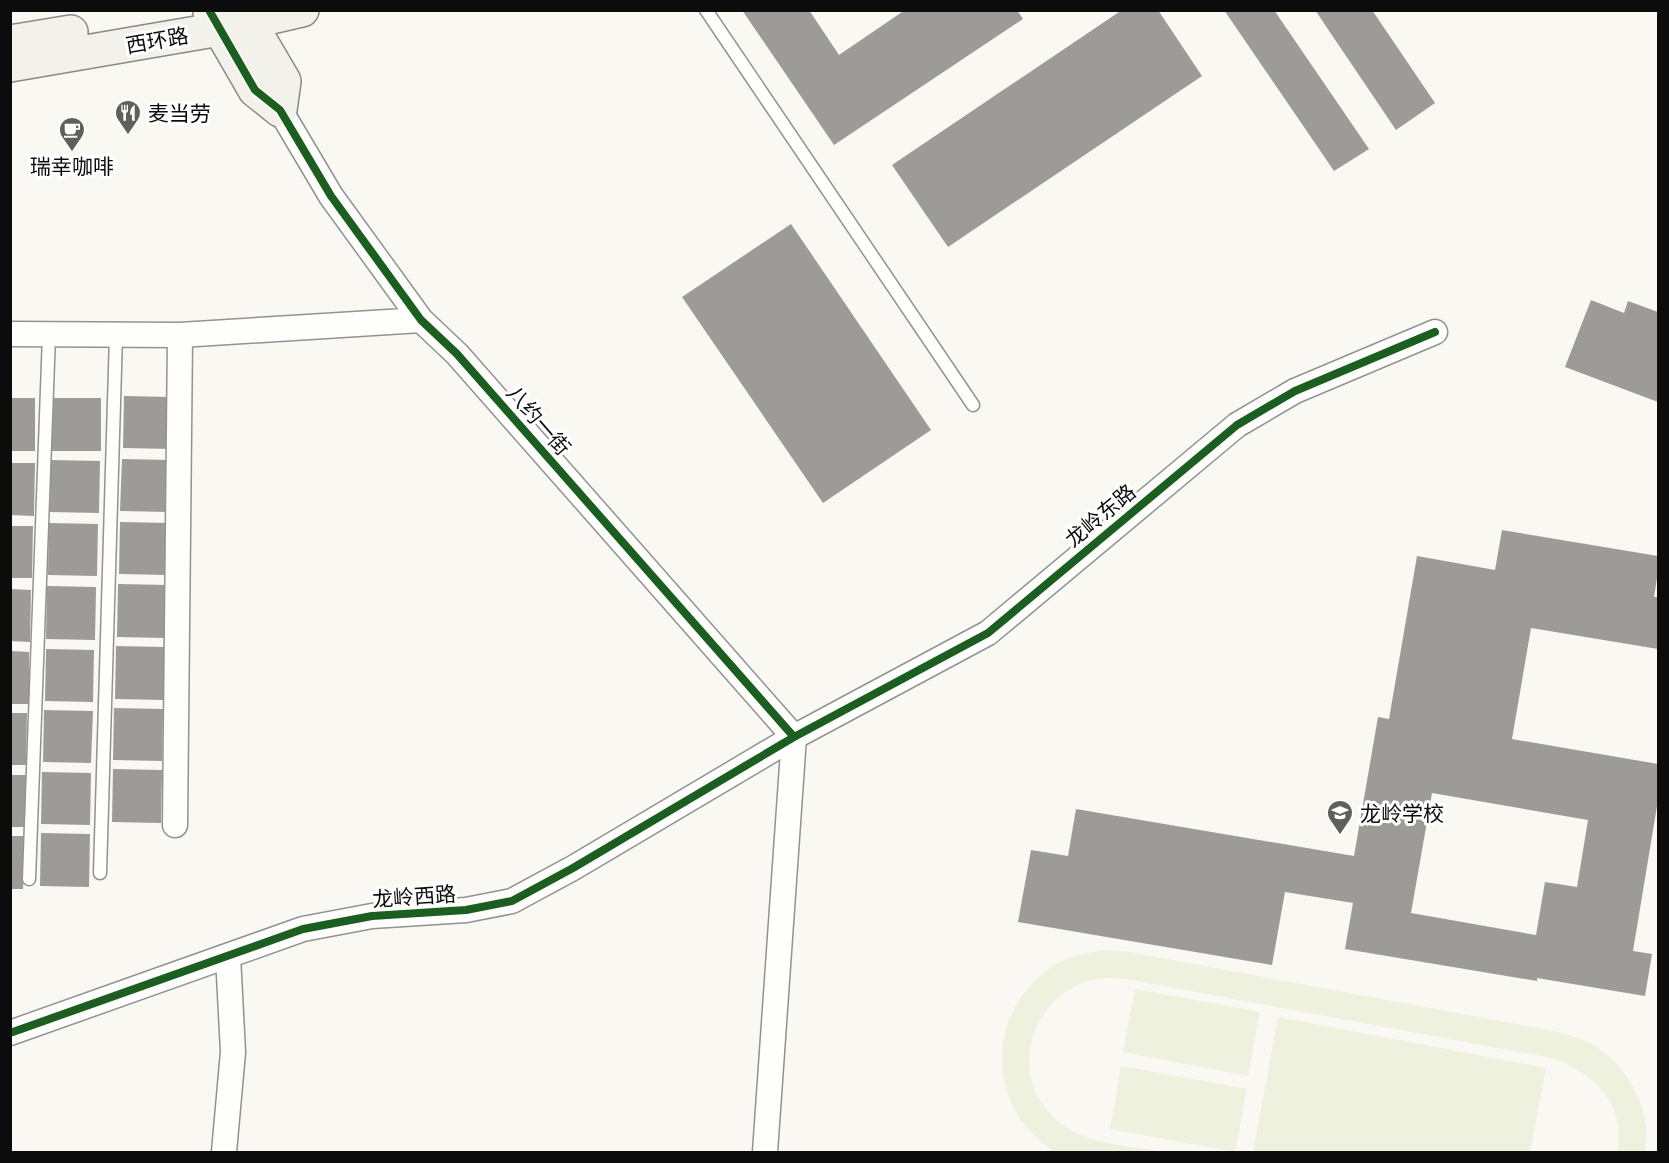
<svg xmlns="http://www.w3.org/2000/svg" width="1669" height="1163" viewBox="0 0 1669 1163" font-family="'IBM Plex Serif','Noto Sans SC',serif">
	<style>
		.pitch { fill: #edf1dd }
		.building { fill: #9d9b97; fill-rule: evenodd }
		.lines { fill: none; stroke-linecap: round; stroke-linejoin: round }
		.lane-casing { stroke: #939290; stroke-width: 15 }
		.street-casing { stroke: #939290; stroke-width: 27 }
		.secondary-casing { stroke: #8a8986; stroke-width: 36 }
		.lane { stroke: #fefefd; stroke-width: 12 }
		.street { stroke: #fefefd; stroke-width: 24 }
		.secondary { stroke: #f3f2ea; stroke-width: 33 }
		.cycleway-casing { stroke: #fff; stroke-width: 11 }
		.cycleway { stroke: #1b5e20; stroke-width: 8 }
		.labels { text-anchor: middle; dominant-baseline: central; stroke-width: 6; stroke-linejoin: round; paint-order: stroke }
		.street-label { font-size: 21px; fill: #0c0c0c; stroke: #fff }
		.poi-label { font-size: 21px; fill: #0c0c0c; stroke: #fff; text-anchor: start }
	</style>
	<rect width="100%" height="100%" fill="#faf8f2"/>
	<path class="pitch" d="M1104,950L1129,952L1559,1032C1575,1037 1591,1042 1605,1053C1633,1076 1652,1116 1645,1152H1617C1627,1105 1594,1072 1552,1058L1126,979C1112,978 1098,977 1085,982C1025,1004 1008,1082 1060,1123C1087,1145 1132,1146 1165,1152H1055C1000,1119 984,1044 1025,992C1033,982 1044,971 1056,964C1071,956 1087,953 1104,950Z
		M1135,989L1260,1012L1248,1076L1123,1052Z
		M1278,1017L1546,1068L1530,1152H1253Z
		M1121,1066L1247,1089L1235,1152L1110,1129Z"/>
	<path class="building" d="M742,10H809L839,55L905,10H1017L1023,19L834,145Z
		M1122,10H1158L1202,76L948,247L892,165Z
		M1224,10H1274L1369,149L1334,171Z
		M1315,10H1372L1435,103L1396,130Z
		M791,224L931,430L823,503L682,297Z
		M1591,300L1624,313L1628,301L1658,312V402L1565,367Z
		M124,396L173,397L171,449L123,448Z
		M10,398H35V451H10Z
		M52,398H101V451H52Z
		M122,459L170,460L169,512L120,511Z
		M51,460L100,461L99,513L50,512Z
		M10,463H35L34,516L10,515Z
		M120,522L169,523L167,575L119,574Z
		M49,523L98,524L97,576L48,575Z
		M10,526H33L32,578H10Z
		M1502,530L1658,556V572L1654,597H1658V649L1531,628L1512,739L1658,764V800L1633,951L1652,954L1645,996L1537,978V981L1345,949L1353,903L1285,892L1272,965L1018,922L1031,850L1068,856L1076,809L1354,856L1378,717L1389,719L1417,556L1495,570ZM1432,793L1588,820L1577,887L1545,882L1536,935L1411,913Z
		M118,584L167,585L166,638L117,637Z
		M47,586L96,587L95,640L46,639Z
		M10,589L31,590L30,642L10,641Z
		M116,646L165,647L164,700L115,699Z
		M46,649L94,650L93,702L45,701Z
		M10,651L29,652V704H10Z
		M114,708L163,709L162,761L113,760Z
		M44,710L93,711L91,763L43,762Z
		M10,713H27L26,765H10Z
		M113,769L162,770L161,823L112,822Z
		M42,772L91,773L90,825L41,824Z
		M10,775H26L25,827H10Z
		M41,833L90,834L89,887L40,886Z
		M10,836H25L23,889H10Z"/>
	<g class="lines">
		<defs>
			<path id="lane" d="M706,10L973,405
				M100,873L116,335
				M29,879L49,335"/>
			<path id="street" d="M280,110L331,196L421,320L457,354L794,737
				M10,334L180,335L421,320
				M175,825L180,335
				M10,1033L303,929L372,916L466,910L512,901L573,868L794,737L988,633L1237,425L1295,391L1435,332
				M224,1152L233,1052L228,956
				M765,1152L794,737"/>
			<path id="secondary" d="M246,10L250,23L284,81L280,110
				M210,12L255,90L280,110
				M10,42L71,32
				M10,65L220,29L302,10"/>
		</defs>
		<use href="#lane" class="lane-casing"/>
		<use href="#street" class="street-casing"/>
		<use href="#secondary" class="secondary-casing"/>
		<use href="#lane" class="lane"/>
		<use href="#street" class="street"/>
		<use href="#secondary" class="secondary"/>
		<defs>
			<path id="cycleway" d="M209,10L255,90L280,110L331,196L421,320L457,354L794,737
				M10,1033L303,929L372,916L466,910L512,901L573,868L794,737L988,633L1237,425L1295,391L1435,332"/>
		</defs>
		<use href="#cycleway" class="cycleway-casing"/>
		<use href="#cycleway" class="cycleway"/>
	</g>
	<defs>
		<symbol id="restaurant-pin" viewBox="-11 -11 22 30"><path d="M0 17L-7.5 6A9.5 9.5 0 1 1 7.5 6Z" fill="#5f5f5c" stroke="#fff"/><path d="M-5-6h1v4h1v-4h1v4h1v-4h1v5L-1.5 .5V6h-2V.5L-5-1ZM5-6V6H3V1.5H1.5Q1.5-4 5-6Z" fill="#fff"/></symbol>
		<symbol id="cafe-pin" viewBox="-11 -11 22 30"><path d="M0 17L-7.5 6A9.5 9.5 0 1 1 7.5 6Z" fill="#5f5f5c" stroke="#fff"/><path d="M-5.5-4.5H6V0H3Q3 3.5 0 3.5H-2.5Q-5.5 3.5-5.5 0ZM3-3.2v2h1.7v-2ZM-6 4.5H4V6H-6Z" fill="#fff"/></symbol>
		<symbol id="school-pin" viewBox="-11 -11 22 30"><path d="M0 17L-7.5 6A9.5 9.5 0 1 1 7.5 6Z" fill="#5f5f5c" stroke="#fff"/><path d="M0-5L7-2L0 1L-7-2ZM-4 1L0 2.5L4 1V4Q0 6-4 4Z" fill="#fff"/></symbol>
	</defs>
	<g fill-rule="evenodd">
		<use href="#restaurant-pin" x="113" y="98" width="30" height="40"/>
		<use href="#cafe-pin" x="57" y="115" width="30" height="40"/>
		<use href="#school-pin" x="1325" y="798" width="30" height="40"/>
	</g>
	<g class="labels">
		<g class="street-label">
			<text transform="translate(157 40) rotate(-10)">西环路</text>
			<text transform="translate(539 420) rotate(49)">八约一街</text>
			<text transform="translate(1100 515) rotate(-40)">龙岭东路</text>
			<text transform="translate(414 896) rotate(-4)">龙岭西路</text>
		</g>
		<g class="poi-label">
			<text x="148" y="113">麦当劳</text>
			<text x="72" y="166" text-anchor="middle">瑞幸咖啡</text>
			<text x="1360" y="813">龙岭学校</text>
		</g>
	</g>
	<rect width="1669" height="1163" fill="none" stroke="#0c0c0c" stroke-width="24"/>
</svg>
